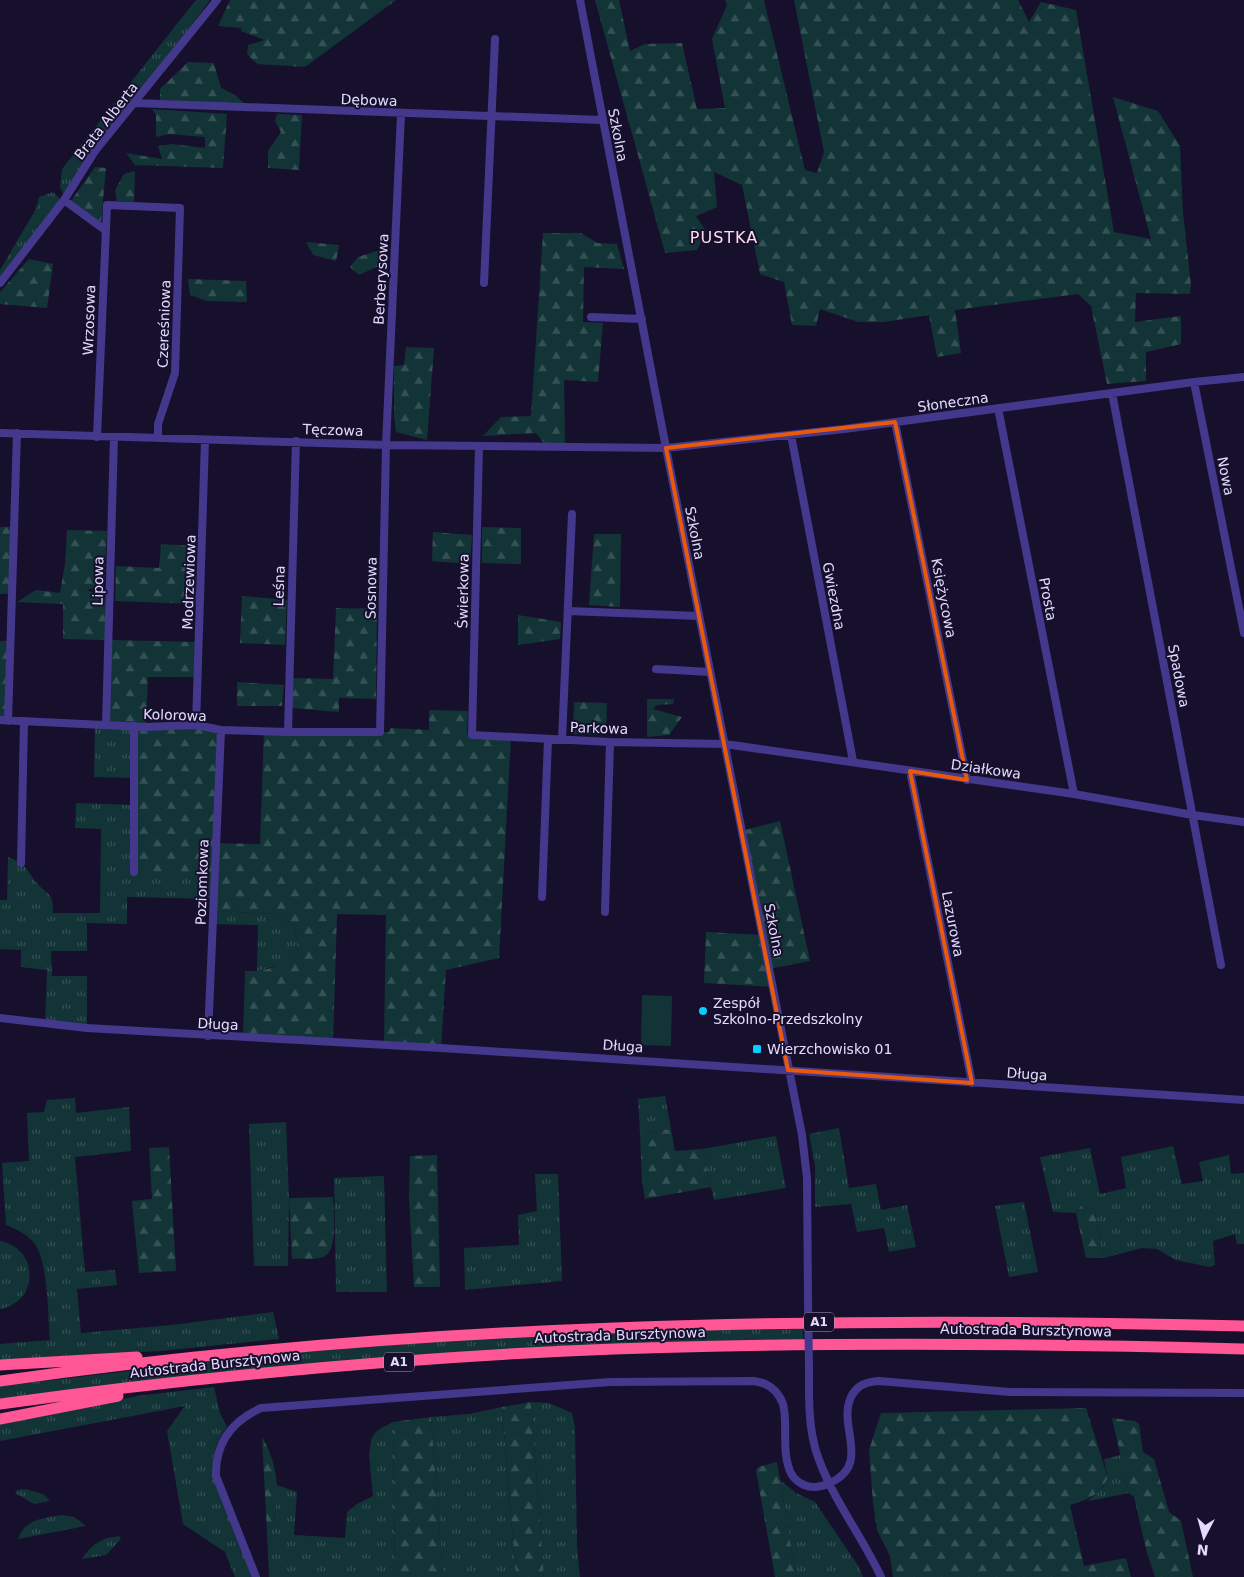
<svg xmlns="http://www.w3.org/2000/svg" width="1244" height="1577" viewBox="0 0 1244 1577" font-family="'DejaVu Sans',sans-serif">
	<style>
		.grass { fill: url(#grass-tufts) }
		.forest { fill: url(#forest-firs) }
		.garden { fill: #123436 }
		.lines { fill: none; stroke-linecap: round; stroke-linejoin: round }
		.minor { stroke: #44388d; stroke-width: 8 }
		.highway { stroke: #ff5695; stroke-width: 11 }
		.minor-bridge { stroke: #44388d; stroke-width: 8 }
		.marked { fill: none; stroke: #e8590c; stroke-width: 4; stroke-linejoin: round }
		.poi-dot { fill: #07ccff; stroke: #17102c; stroke-width: 2 }
		.labels { text-anchor: middle; dominant-baseline: central; stroke-width: 4; stroke-linejoin: round; paint-order: stroke }
		.shield { fill: #17102c; stroke: #a69ec0; stroke-width: 1 }
		.shield-label { font-size: 12px; font-weight: bold; fill: #e3dbff }
		.street-label { font-size: 14px; fill: #e3dbff; stroke: #17102c }
		.poi-label { font-size: 14px; fill: #e3dbff; stroke: #17102c; text-anchor: start }
		.quarter-label { font-size: 16px; letter-spacing: 1px; fill: #ffddef; stroke: #17102c }
	</style>
	<defs>
		<pattern id="grass-tufts" width="24" height="20" patternUnits="userSpaceOnUse" patternTransform="scale(1.25)"><rect width="24" height="20" fill="#123436"/><path d="M3 7l-1-3M5 7V3M7 7l1-3M15 17l-1-3M17 17v-4M19 17l1-3" fill="none" stroke="#345154"/></pattern>
		<pattern id="forest-firs" width="22" height="20" patternUnits="userSpaceOnUse" patternTransform="scale(1.25)"><rect width="22" height="20" fill="#123436"/><path d="M5 1l3.5 6h-7zM16 11l3.5 6h-7z" fill="#345154"/></pattern>
	</defs>
	<rect width="100%" height="100%" fill="#17102c"/>
	<path class="grass" d="M196,0H210L64,196L60,187L62,169Z
		M53,192L61,200L0,278V270L36,209L39,197Z
		M95,724L134,726V778L94,777Z
		M76,803L134,805L215,874L214,899L127,897V924L87,923V951H51L52,976H87V1028L45,1025L47,970L21,967V950L0,949V900H7L8,857C31,867 23,867 37,883C49,897 53,891 53,913H100L101,829L75,828Z
		M213,911L275,914L295,925L298,952L284,964L257,971L258,925L213,924Z
		M665,1096L671,1129L640,1134L638,1099Z
		M75,1098L76,1113L129,1107L131,1151L75,1157L85,1272L115,1270L117,1285L77,1289L81,1333L172,1325L273,1312L279,1339L161,1351L59,1356L0,1362V1344L50,1340C48,1316 48,1262 35,1244C28,1235 17,1229 6,1225L2,1163L29,1161L27,1113L44,1112L47,1100Z
		M286,1122L289,1198L288,1266H254L249,1124Z
		M839,1128L849,1188L876,1184L881,1210L907,1205L916,1247L889,1252L884,1228L857,1232L851,1204L815,1207V1166L809,1134Z
		M776,1136L786,1188L714,1200L702,1149Z
		M1173,1146L1182,1184L1203,1181L1199,1162L1229,1155L1231,1174L1244,1173V1244H1237L1235,1234L1213,1241L1215,1265L1210,1267L1176,1260L1157,1249L1142,1248L1103,1258L1095,1212L1081,1206L1076,1213L1053,1212L1040,1157L1090,1148L1100,1194L1126,1188L1121,1157Z
		M535,1174H558L562,1281L465,1290L464,1248L519,1245L518,1215L537,1211Z
		M384,1176L387,1292H336L334,1178Z
		M1024,1202L1038,1272L1009,1277L995,1206Z
		M0,1241C39,1248 40,1302 0,1309Z
		M803,1327V1340L591,1345L0,1399V1386L278,1354L512,1336Z
		M214,1387L220,1413L227,1427C219,1437 214,1448 213,1461C212,1485 243,1552 253,1577H235L225,1552L183,1524L167,1431L185,1406L0,1441V1423L137,1396Z
		M531,1402L549,1403L572,1413L575,1427L577,1546L580,1577H544Z
		M502,1407L516,1577H443L431,1417L469,1414Z
		M393,1422L395,1577H269L267,1532L275,1514L277,1485L297,1492L294,1535L345,1538L347,1512L357,1504L373,1496C372,1482 366,1448 373,1436C377,1429 386,1426 393,1422Z
		M1121,1455L1129,1493L1088,1501L1103,1487L1108,1479L1104,1459Z
		M780,1480L796,1493L815,1502L859,1567L863,1577H796Z
		M25,1489L43,1494L50,1501L34,1504L15,1493L17,1490Z
		M62,1515L74,1517L86,1526L18,1539C25,1519 43,1518 62,1515Z
		M119,1536L121,1539L106,1555L82,1559C92,1544 101,1538 119,1536Z"/>
	<path class="forest" d="M230,0H396L305,67L257,64L247,54L248,45L264,40L241,31V28L218,26Z
		M595,0H619L630,51L645,44L682,43L697,109L725,108L712,39L727,5L725,0H764L805,170L817,173L824,152L794,0H1018L1029,22L1041,2L1076,10L1114,232L1151,239L1113,97L1158,111L1180,146L1183,213L1191,285L1190,294L1136,293L1135,322L1181,316V344L1146,352V381L1107,384L1091,306L1078,294L955,310L961,353L937,357L929,315L884,322H858L820,309L816,326L792,325L784,282L760,274L742,185L714,172L717,207L696,216L706,231L697,250L665,253Z
		M188,62L214,63L221,88L235,95L245,104L160,100V89Z
		M152,109L227,114L223,168L135,165L126,153L162,159L158,146L172,144L205,148V137L169,134L156,137V115Z
		M277,114L302,115L299,170L268,168V151L281,132L275,121Z
		M95,167L106,168L101,222L71,201Z
		M135,171L134,202L117,201L115,190L124,174Z
		M543,233H581L597,243L617,244L624,269L584,267L583,322L603,323L598,382L564,380L565,443H544L536,433L483,436L501,417L531,416Z
		M306,242L339,245L336,261L313,255Z
		M383,249L385,263L359,275L350,267L358,257Z
		M29,259L53,264L47,308L0,304V292Z
		M188,279L246,281L247,302L207,301L190,295Z
		M406,347L434,348L427,440L396,432L394,415V366L404,365Z
		M0,527H14L13,594H0Z
		M482,527L521,528V564L482,563Z
		M67,530L107,531L104,586L87,590L105,598V640L63,639V604L17,602L36,590L60,593L65,564Z
		M433,532L472,535L470,564L432,561Z
		M594,534H621L620,607L589,605Z
		M161,544L196,546V604L115,601L116,566L159,568Z
		M242,596L287,600L285,645L240,643Z
		M336,608L377,609L376,699L339,698V712L292,708V678L333,679Z
		M518,615L561,622L560,639L518,645Z
		M109,640L195,642V677H148L146,726L221,730L216,843L260,844L264,731L389,732L391,728L429,730V710L468,711L467,735L511,737L499,958L446,970L441,1048L384,1044L386,915L337,914L333,1042L243,1039L245,971C267,972 282,966 298,952L295,925L275,914L213,911L214,874L134,872V726L106,725Z
		M0,641H11L8,721L0,720Z
		M237,682L284,685L282,706H237Z
		M647,699H674L673,704L657,705L653,709L682,717L669,735L647,737Z
		M574,702L607,703L606,735L573,734Z
		M780,821L810,961L769,969L773,987L704,983L706,932L762,935L741,831Z
		M671,1129L675,1151L702,1149L711,1187L645,1199L642,1181L640,1134Z
		M169,1147L176,1271L139,1273L132,1201L152,1199L149,1148Z
		M437,1155L440,1287H414L409,1198L410,1156Z
		M333,1197C333,1212 339,1251 323,1257C315,1260 301,1258 292,1259L289,1198Z
		M1086,1204L1092,1206L1095,1212L1103,1258H1086L1076,1213L1081,1206Z
		M531,1402L544,1577H516L502,1407Z
		M1086,1408L1108,1478C1099,1495 1088,1500 1070,1505L1084,1566L1126,1558L1131,1577H893L890,1556L877,1530L873,1503L869,1450L881,1413Z
		M431,1417L443,1577H395L393,1422Z
		M1112,1418L1135,1421L1139,1424L1143,1452L1154,1459L1169,1512L1181,1521L1193,1577H1155L1147,1553L1134,1497L1129,1493Z
		M262,1437C278,1463 284,1504 267,1532Z
		M777,1462L796,1577H775L756,1471L758,1467Z"/>
	<path class="garden" d="M642,995L672,996L671,1046L641,1045Z"/>
	<g class="lines">
		<path class="minor" d="M580,0L666,448L802,1135L807,1178L808,1298
			M135,103L602,120
			M64,200L105,230
			M0,283L64,200L95,151L217,0
			M484,283L495,39
			M591,317L642,319
			M1194,382L1244,633
			M1112,393L1221,965
			M998,408L1074,794
			M895,422L967,780
			M0,433L386,445L666,448L844,429L1194,382L1244,377
			M791,435L853,761
			M97,437L107,205L180,208L175,373L158,424V438
			M479,447L472,735L610,742L725,744L1074,794L1193,815L1244,822
			M568,611L699,616
			M656,669L710,672
			M0,720L145,727L196,725L221,730L288,732H380L386,445L401,114
			M8,721L17,433
			M106,725L114,437
			M196,725L205,440
			M288,732L296,441
			M562,739L572,514
			M910,771L972,1083
			M21,863L24,721
			M134,872V726
			M542,897L548,739
			M605,912L610,742
			M0,1018L87,1028L441,1048L1244,1100
			M208,1036L221,730
			M809,1368C809,1396 808,1424 816,1451C830,1496 861,1534 881,1577
			M256,1577L216,1476C215,1442 232,1421 261,1408L610,1382L754,1381C769,1383 778,1391 783,1404C788,1424 782,1446 788,1465C790,1474 795,1481 804,1485C813,1489 821,1487 830,1483C872,1464 837,1426 851,1397C857,1385 866,1382 879,1381L1010,1392L1244,1393"/>
		<path class="highway" d="M0,1365L137,1357
			M0,1381C413,1322 828,1316 1244,1326
			M0,1404C188,1378 378,1360 567,1351C793,1341 1019,1343 1244,1349
			M0,1419L118,1396"/>
		<path class="minor-bridge" d="M808,1298L809,1368"/>
	</g>
	<path class="marked" d="M895,422L967,780L910,771L972,1083L788,1070L666,448Z"/>
	<g class="poi-dot">
		<circle cx="703" cy="1011" r="5"/>
		<rect x="752" y="1044" width="10" height="10" rx="2.5"/>
	</g>
	<g class="labels">
		<g class="shield">
			<rect x="804" y="1312.5" width="30" height="19" rx="4"/>
			<rect x="384" y="1352.5" width="30" height="19" rx="4"/>
		</g>
		<g class="shield-label">
			<text x="819" y="1322">A1</text>
			<text x="399" y="1362">A1</text>
		</g>
		<g class="street-label">
			<text transform="translate(369 100) rotate(2)">Dębowa</text>
			<text transform="translate(106 121) rotate(-52)">Brata Alberta</text>
			<text transform="translate(618 135) rotate(79)">Szkolna</text>
			<text transform="translate(381 279) rotate(-87)">Berberysowa</text>
			<text transform="translate(89 320) rotate(-88)">Wrzosowa</text>
			<text transform="translate(164 324) rotate(-88)">Czereśniowa</text>
			<text transform="translate(953 402) rotate(-8)">Słoneczna</text>
			<text transform="translate(333 430) rotate(2)">Tęczowa</text>
			<text transform="translate(1226 476) rotate(79)">Nowa</text>
			<text transform="translate(695 533) rotate(79)">Szkolna</text>
			<text transform="translate(98 581) rotate(-89)">Lipowa</text>
			<text transform="translate(189 582) rotate(-88)">Modrzewiowa</text>
			<text transform="translate(279 586) rotate(-88)">Leśna</text>
			<text transform="translate(371 588) rotate(-89)">Sosnowa</text>
			<text transform="translate(463 591) rotate(-89)">Świerkowa</text>
			<text transform="translate(834 596) rotate(79)">Gwiezdna</text>
			<text transform="translate(944 598) rotate(79)">Księżycowa</text>
			<text transform="translate(1048 599) rotate(79)">Prosta</text>
			<text transform="translate(1179 676) rotate(79)">Spadowa</text>
			<text transform="translate(175 715) rotate(2)">Kolorowa</text>
			<text transform="translate(599 728) rotate(2)">Parkowa</text>
			<text transform="translate(986 769) rotate(8)">Działkowa</text>
			<text transform="translate(202 882) rotate(-88)">Poziomkowa</text>
			<text transform="translate(953 924) rotate(79)">Lazurowa</text>
			<text transform="translate(774 930) rotate(79)">Szkolna</text>
			<text transform="translate(218 1024) rotate(3)">Długa</text>
			<text transform="translate(623 1046) rotate(4)">Długa</text>
			<text transform="translate(1027 1074) rotate(4)">Długa</text>
			<text transform="translate(1026 1330) rotate(1)">Autostrada Bursztynowa</text>
			<text transform="translate(620 1335) rotate(-2)">Autostrada Bursztynowa</text>
			<text transform="translate(215 1364) rotate(-6)">Autostrada Bursztynowa</text>
		</g>
		<g class="poi-label">
			<text x="713" y="1003">Zespół<tspan x="713" dy="16">Szkolno-Przedszkolny</tspan></text>
			<text x="767" y="1049">Wierzchowisko 01</text>
		</g>
		<g class="quarter-label">
			<text x="724" y="237">PUSTKA</text>
		</g>
	</g>
	<g transform="translate(1204 1537) rotate(186)" stroke="#17102c" stroke-width="4" paint-order="stroke">
	<path d="M0-4L9 19L0 12L-9 19Z" fill="#e3dbff"/>
	<text y="-8" font-size="14" font-weight="bold" text-anchor="middle" fill="#e3dbff">N</text>
	</g>
</svg>
